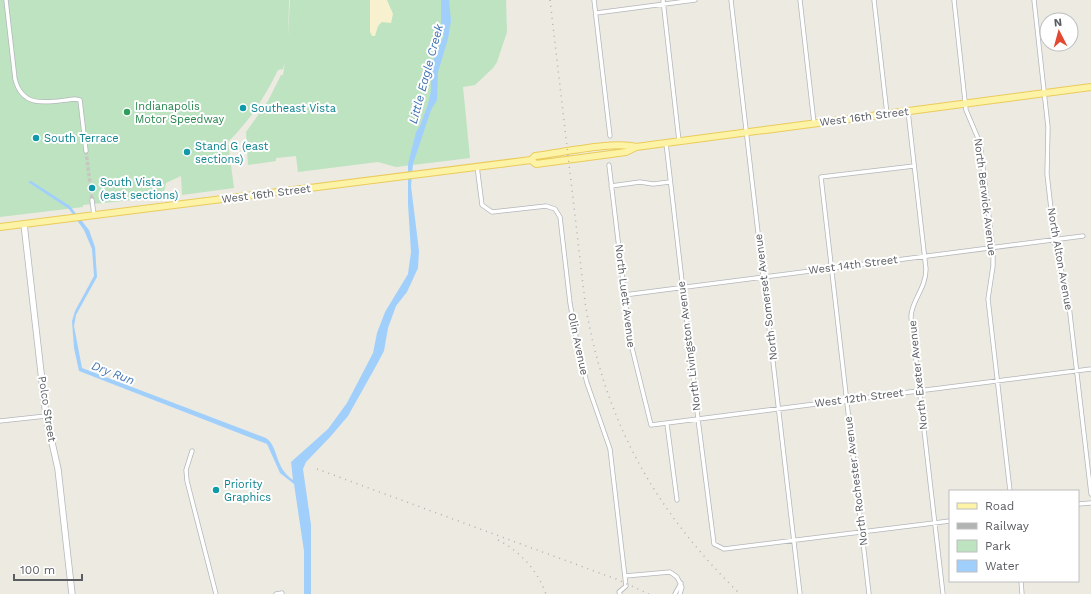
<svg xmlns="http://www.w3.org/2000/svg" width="1091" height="594" viewBox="0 0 1091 594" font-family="'Work Sans',sans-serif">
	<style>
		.green { fill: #bde3c0 }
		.sand { fill: #f8f1cf }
		.water { fill: #a1cffc }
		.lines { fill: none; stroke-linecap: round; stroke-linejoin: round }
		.street-tunnel { stroke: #c7c6c1; stroke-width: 3.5; stroke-dasharray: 3.5 2; stroke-linecap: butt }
		.street-casing { stroke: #b3b6bb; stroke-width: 5 }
		.secondary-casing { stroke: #b4b7bd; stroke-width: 7 }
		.primary-casing { stroke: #ebcb5a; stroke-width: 8 }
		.street { stroke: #fff; stroke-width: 3.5 }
		.secondary { stroke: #fff; stroke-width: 5.5 }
		.primary { stroke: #fcf3a6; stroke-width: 6 }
		.rail { stroke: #b2b3b3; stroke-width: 1.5; stroke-dasharray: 1 5; stroke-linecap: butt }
		.culture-dot { fill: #0f9aa8; stroke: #fff; stroke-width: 1.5 }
		.leisure-dot { fill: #2e9e5b; stroke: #fff; stroke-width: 1.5 }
		.labels { text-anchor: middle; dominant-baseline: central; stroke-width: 4; stroke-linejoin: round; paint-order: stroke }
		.leisure-label { font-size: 11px; fill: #27864d; stroke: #fff; text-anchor: start }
		.culture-label { font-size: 11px; fill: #0d838f; stroke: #fff; text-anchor: start }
		.street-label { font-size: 11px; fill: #595c61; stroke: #fff }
		.water-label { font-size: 12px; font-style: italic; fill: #4274b4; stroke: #fff }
	</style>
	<rect width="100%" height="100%" fill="#eceae1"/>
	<path class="green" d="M0,0H289L288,38L290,0H506L507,32L497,62L493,68L475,85L463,87L470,158L396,167L378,162L298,172L296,156L276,158V161L248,165L246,132L268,101L281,75H283L285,62L283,69L278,70C265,97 250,120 228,142L234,188L182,195L181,176L166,183L163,197L83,205V207L0,217Z"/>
	<path class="sand" d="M370,0H387L393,14L391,23L382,22L378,26L375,36H372L370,32Z"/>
	<path class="water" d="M441,0H449L451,21L448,39L438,72L437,100L431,110L413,164L411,186L419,251L418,268L407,292L396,306L388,328L384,351L376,366L348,416L331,436L306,462L303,469L311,525V594H304V551L294,484L280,473L267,444L79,371L74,348L72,321L75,311L94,276L92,249L84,230L69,209L28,182L31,181L70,206L89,230L95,247L97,277L76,315L74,326L82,368L266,438C279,447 274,467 293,480L291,462L328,429L347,403L373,353L377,333L385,312L408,274L411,252L408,204V164L416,132L420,126L428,104L431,91V67L436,52L444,36L441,23Z"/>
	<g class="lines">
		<path class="street-tunnel" d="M86,151L92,200"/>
		<defs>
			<path id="street" d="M6,0L15,79C23,111 51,101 75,99L80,100L86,151
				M594,0L610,136
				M663,0L679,141
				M731,0L800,594
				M800,0L814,123
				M874,0L887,114
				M954,0L966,110L980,143L993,250V266L988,299L1010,491
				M1034,0L1048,127L1047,174L1055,244L1068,297L1091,494
				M596,13L695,0
				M908,111L926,269C926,289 911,301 911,317L943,594
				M666,143L698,419L714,544L724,549L950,521
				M609,165L630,340L651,425L1091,369
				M477,166L482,205L492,212L546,206L555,209L560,217L570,303L578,348L587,383L610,449L626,586L619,592L620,594
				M611,186L640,182L653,184L670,182
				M92,200L94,215
				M624,295L1083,236
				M0,421L46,416
				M667,424L677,500
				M192,451L186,470L187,481L216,594
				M1078,504L1091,503
				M625,576L670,572L677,577L682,587L680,594
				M1021,581L1022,594
				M276,594L282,593
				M675,594L681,583
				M869,594L821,177L914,166"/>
			<path id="secondary" d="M24,224L46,416L58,469L72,594"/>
			<path id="primary" d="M531,160L536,164L626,152L636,147L666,143L1091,87
				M0,227L531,160L535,156C561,153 613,141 636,147"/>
		</defs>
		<use href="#street" class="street-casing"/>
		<use href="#secondary" class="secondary-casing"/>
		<use href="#primary" class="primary-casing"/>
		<use href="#street" class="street"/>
		<use href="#secondary" class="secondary"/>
		<use href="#primary" class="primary"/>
		<path class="rail" d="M550,0L585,302C604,420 655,511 740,594
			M317,469L616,579L649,594
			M498,540C521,552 537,570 546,594"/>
	</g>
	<g class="culture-dot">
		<circle cx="243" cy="108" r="4"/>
		<circle cx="36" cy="138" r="4"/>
		<circle cx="187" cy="152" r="4"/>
		<circle cx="92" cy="188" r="4"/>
		<circle cx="216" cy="490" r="4"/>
	</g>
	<circle class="leisure-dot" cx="127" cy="112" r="4"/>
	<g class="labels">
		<g class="leisure-label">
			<text x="135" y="106">Indianapolis<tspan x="135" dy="13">Motor Speedway</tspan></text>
		</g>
		<g class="culture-label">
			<text x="251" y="108">Southeast Vista</text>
			<text x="44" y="138">South Terrace</text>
			<text x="195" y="146">Stand G (east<tspan x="195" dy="13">sections)</tspan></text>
			<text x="100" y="182">South Vista<tspan x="100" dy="13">(east sections)</tspan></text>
			<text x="224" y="484">Priority<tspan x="224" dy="13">Graphics</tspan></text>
		</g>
		<g class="street-label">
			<text transform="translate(864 117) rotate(-7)">West 16th Street</text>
			<text transform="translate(266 194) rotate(-7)">West 16th Street</text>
			<text transform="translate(985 197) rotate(83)">North Berwick Avenue</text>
			<text transform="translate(1060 259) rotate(80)">North Alton Avenue</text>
			<text transform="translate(853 265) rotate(-7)">West 14th Street</text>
			<text transform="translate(625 296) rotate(83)">North Luett Avenue</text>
			<text transform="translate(766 297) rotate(-97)">North Somerset Avenue</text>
			<text transform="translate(578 344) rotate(78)">Olin Avenue</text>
			<text transform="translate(689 346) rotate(-97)">North Livingston Avenue</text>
			<text transform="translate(918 375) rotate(-96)">North Exeter Avenue</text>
			<text transform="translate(859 398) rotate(-7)">West 12th Street</text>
			<text transform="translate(47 409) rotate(81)">Polco Street</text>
			<text transform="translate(856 481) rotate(-97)">North Rochester Avenue</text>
		</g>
		<g class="water-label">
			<text transform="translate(426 74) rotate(-75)">Little Eagle Creek</text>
			<text transform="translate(113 373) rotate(21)">Dry Run</text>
		</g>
	</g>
	<rect x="949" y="490" width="130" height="92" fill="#ffffff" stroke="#bdbec0"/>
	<rect x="957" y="503" width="20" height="6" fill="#fcf3a6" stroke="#bdbec0"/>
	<text x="985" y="510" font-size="12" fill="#595c61">Road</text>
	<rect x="957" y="523" width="20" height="6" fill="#b2b3b3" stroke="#bdbec0"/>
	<text x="985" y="530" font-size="12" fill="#595c61">Railway</text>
	<rect x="957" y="540" width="20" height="12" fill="#bde3c0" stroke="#bdbec0"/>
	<text x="985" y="550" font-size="12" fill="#595c61">Park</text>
	<rect x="957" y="560" width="20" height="12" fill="#a1cffc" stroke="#bdbec0"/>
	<text x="985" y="570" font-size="12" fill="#595c61">Water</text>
	<g transform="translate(1059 32) rotate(354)"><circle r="19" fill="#ffffff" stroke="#bdbec0"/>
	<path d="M0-3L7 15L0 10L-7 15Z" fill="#e24930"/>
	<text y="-6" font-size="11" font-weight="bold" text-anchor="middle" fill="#595c61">N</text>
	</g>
	<path d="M14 574v6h68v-6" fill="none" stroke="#595c61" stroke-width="2"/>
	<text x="20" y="574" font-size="12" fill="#595c61" stroke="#ffffff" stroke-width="3" paint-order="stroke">100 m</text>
</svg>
